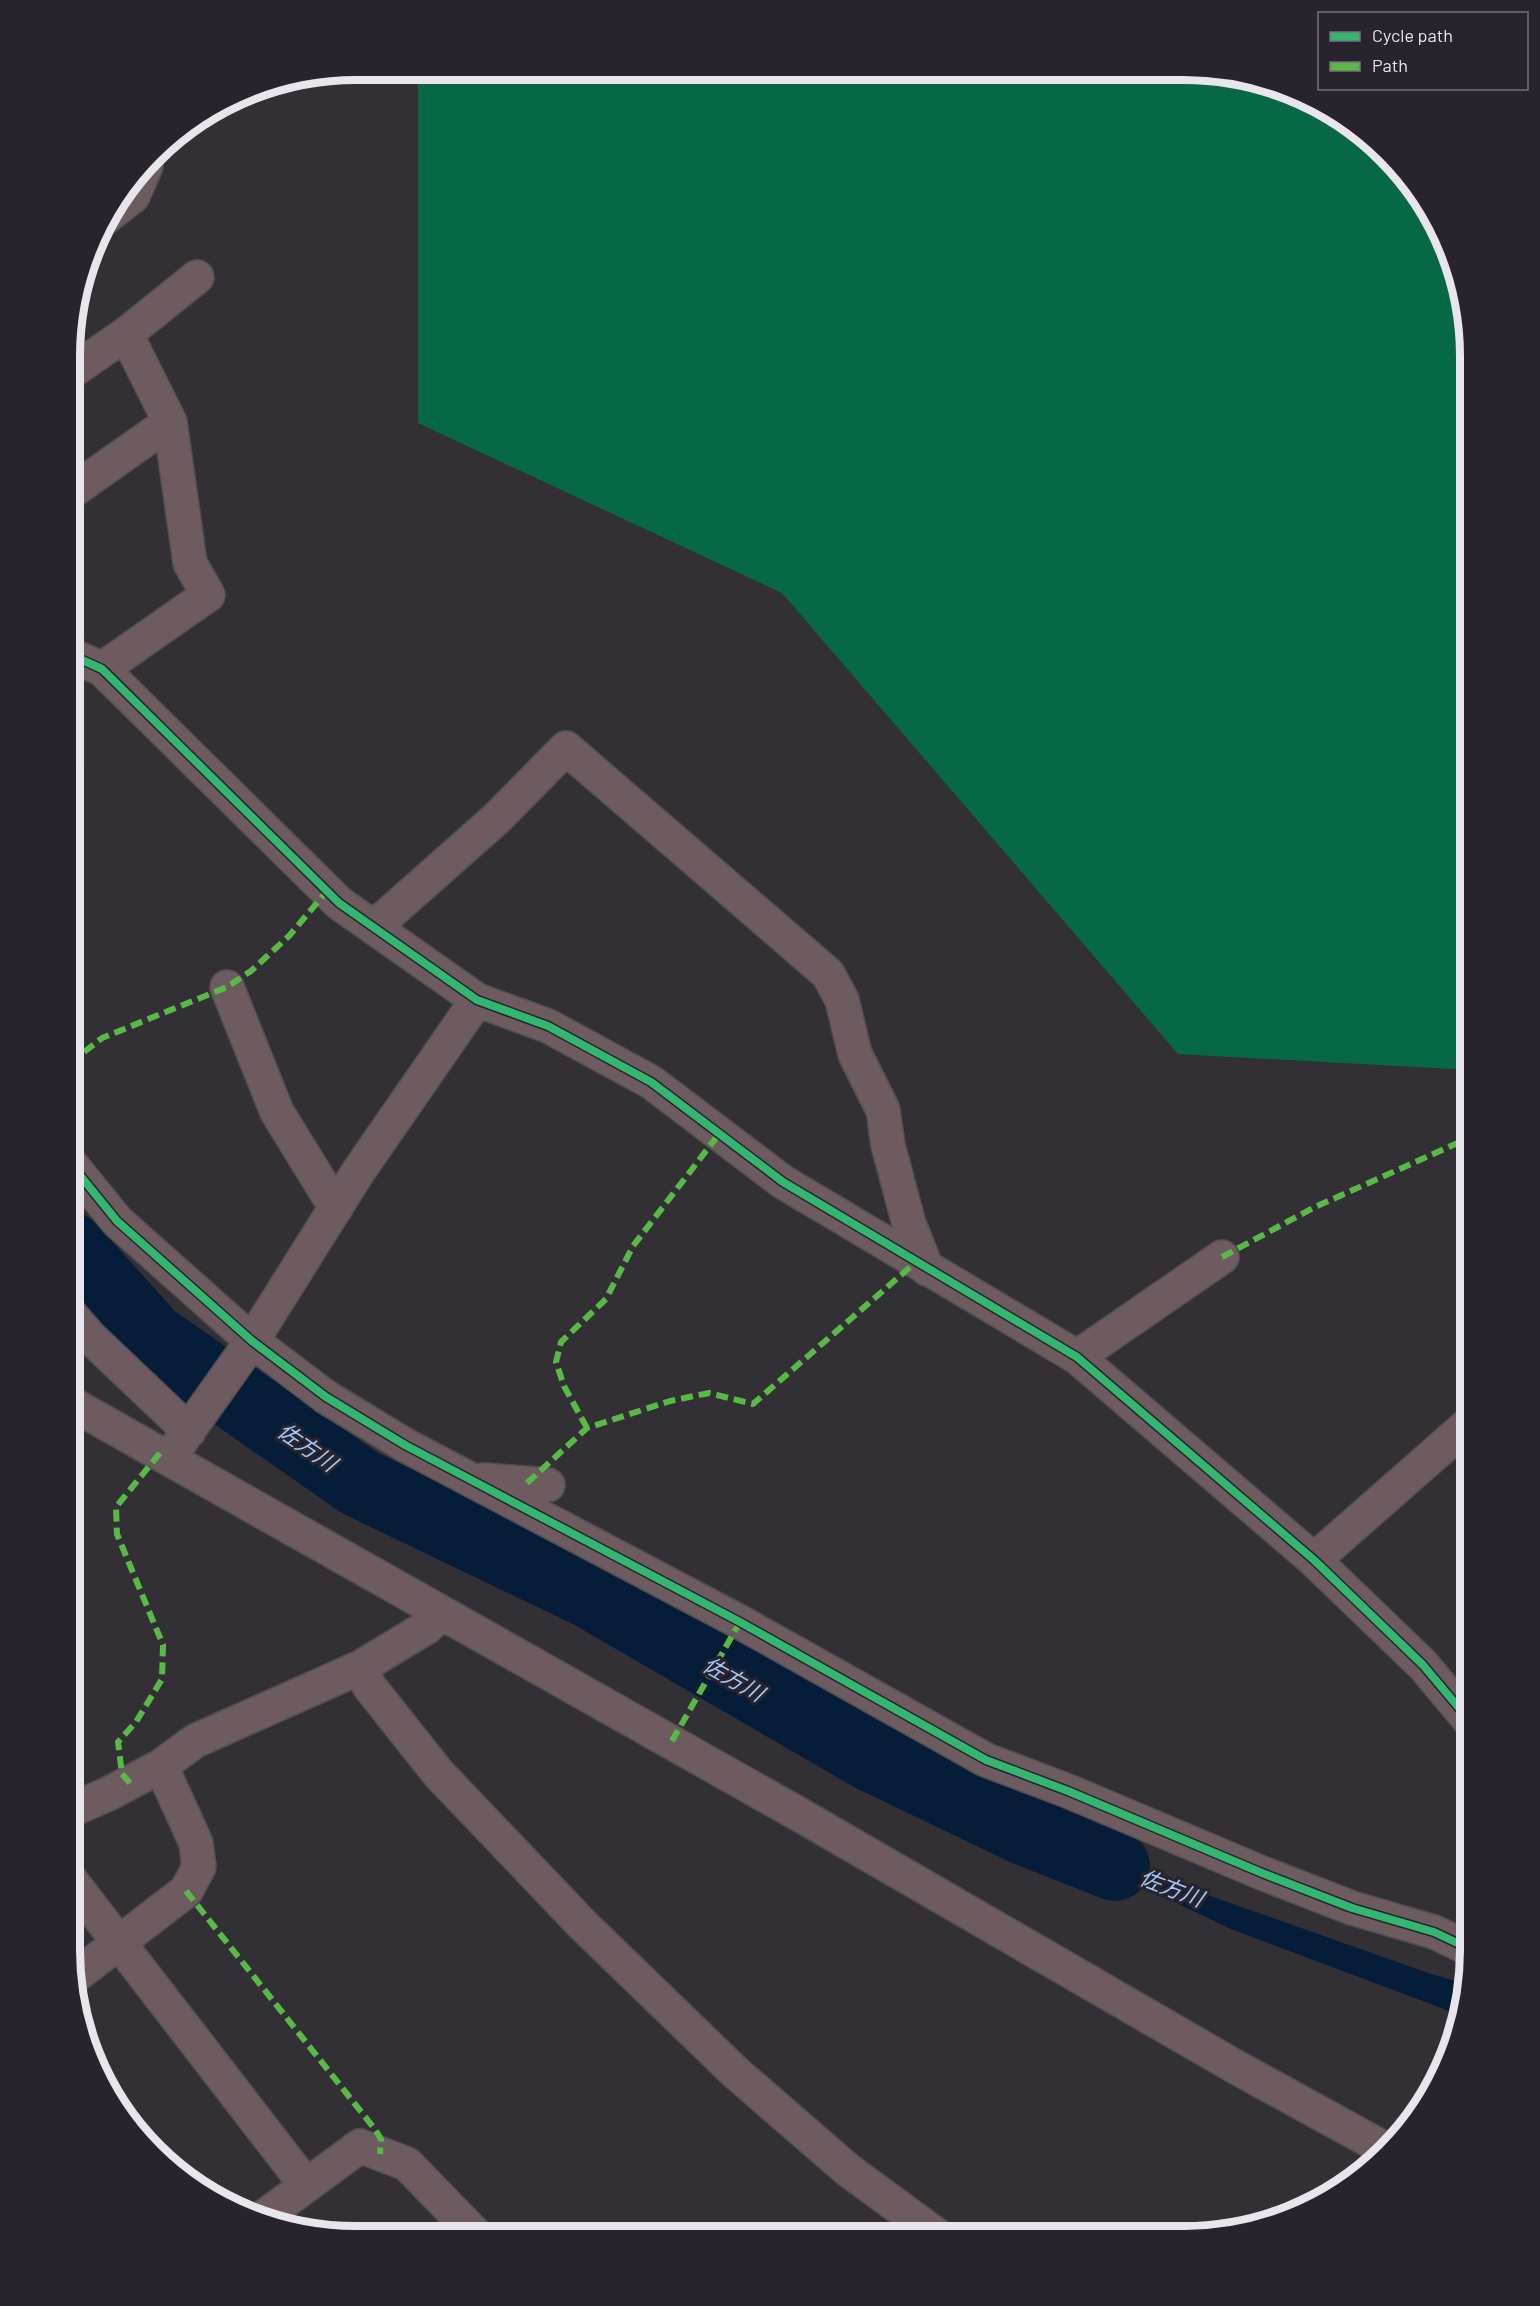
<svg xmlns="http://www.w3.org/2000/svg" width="1540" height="2306" viewBox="0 0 1540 2306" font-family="Barlow,'Noto Sans JP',sans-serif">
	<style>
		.forest { fill: #076845 }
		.water { fill: #051d38 }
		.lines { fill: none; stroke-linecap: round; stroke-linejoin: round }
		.river { stroke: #051d38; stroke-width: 70 }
		.minor-casing { stroke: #504e51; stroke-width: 36 }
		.minor { stroke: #6d5b60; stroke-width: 33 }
		.quiet { stroke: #58b947; stroke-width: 6; stroke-dasharray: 12 6; stroke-linecap: butt }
		.cycleway-casing { stroke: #29232e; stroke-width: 11 }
		.cycleway { stroke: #33b770; stroke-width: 8 }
		.labels { text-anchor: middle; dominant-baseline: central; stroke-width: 6; stroke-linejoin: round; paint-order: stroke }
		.water-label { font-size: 22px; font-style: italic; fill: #9dc9fa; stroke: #29232e }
		.rim { fill: none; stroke: #e9e5ec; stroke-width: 8 }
	</style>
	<rect width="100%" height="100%" fill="#333035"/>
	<path class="forest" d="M418,69L1222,72L1294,91L1359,128L1412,181L1449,246L1471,356V1070L1178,1054L782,593L418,423Z"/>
	<path class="water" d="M1024,1830L1431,1974L1467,1984L1460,2015L1231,1929Z"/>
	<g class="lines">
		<path class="river" d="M70,1247L152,1338L360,1483L589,1593L872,1757L1024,1830L1115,1866"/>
		<defs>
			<path id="minor" d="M106,217L133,196L146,166
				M71,372L126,334L197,277
				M71,492L170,422
				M71,655L102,669L339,903L477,1000L548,1026L651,1082L783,1182L1077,1357L1314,1560L1423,1665L1470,1721
				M102,669L208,595L190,563L170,422L126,334
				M374,927L496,819L566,748L828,974L842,1000L855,1054L883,1110L888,1145L909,1224L927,1269
				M227,987L277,1112L336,1208
				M70,1163L117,1221L252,1341L326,1397L405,1445L740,1622L986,1760L1068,1791L1262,1873L1352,1908L1434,1932L1470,1949
				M70,1314L91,1338L189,1431
				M1077,1357L1222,1257
				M70,1403L802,1816L1234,2066L1387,2150
				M169,1458L252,1341L358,1172L477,1000
				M483,1480L548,1485
				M1314,1560L1471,1422
				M361,1667L369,1686L438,1773L582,1924L735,2072L848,2170L938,2236
				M69,1811L108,1794L161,1766L195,1741L361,1667L427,1627L441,1613
				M69,1878L306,2185
				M74,1977L186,1891L199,1867L196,1843L161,1766
				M261,2219L360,2146L407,2164L476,2235"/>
		</defs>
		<use href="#minor" class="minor-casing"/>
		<use href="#minor" class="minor"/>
		<path class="quiet" d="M70,1063L102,1038L227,987L251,971L289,936L327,891
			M1222,1257L1315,1207L1471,1137
			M587,1428L564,1386L556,1362L561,1342L606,1299L633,1246L719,1134
			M527,1483L587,1428L670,1401L709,1393L753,1404L916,1262
			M672,1741L740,1622
			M130,1783L122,1774L118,1742L136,1722L162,1679L163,1645L117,1534L116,1507L160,1453
			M186,1891L374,2128L381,2139L380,2154"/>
		<defs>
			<path id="cycleway" d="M71,655L102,669L339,903L477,1000L548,1026L651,1082L783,1182L1077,1357L1314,1560L1423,1665L1470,1721
				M70,1163L117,1221L252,1341L326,1397L405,1445L740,1622L986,1760L1068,1791L1262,1873L1352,1908L1434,1932L1470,1949"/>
		</defs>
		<use href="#cycleway" class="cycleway-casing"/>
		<use href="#cycleway" class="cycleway"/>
	</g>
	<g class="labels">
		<g class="water-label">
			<text transform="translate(308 1446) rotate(35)">佐方川</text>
			<text transform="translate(734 1678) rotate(30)">佐方川</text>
			<text transform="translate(1172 1887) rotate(21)">佐方川</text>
		</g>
	</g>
	<path d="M0 0H1540V2306H0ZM356 80H1184A276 276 0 0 1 1460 356V1950A276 276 0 0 1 1184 2226H356A276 276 0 0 1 80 1950V356A276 276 0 0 1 356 80Z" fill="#29232e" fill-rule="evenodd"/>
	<path class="rim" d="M356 80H1184A276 276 0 0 1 1460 356V1950A276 276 0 0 1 1184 2226H356A276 276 0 0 1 80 1950V356A276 276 0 0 1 356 80Z"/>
	<rect x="1318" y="12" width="210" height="78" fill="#29232e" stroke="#76717a" stroke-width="1.5"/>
	<rect x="1330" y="32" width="30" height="9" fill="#33b770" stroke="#76717a" stroke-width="1.5"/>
	<text x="1372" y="42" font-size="18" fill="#e9e5ec">Cycle path</text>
	<rect x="1330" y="62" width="30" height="9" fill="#58b947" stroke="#76717a" stroke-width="1.5"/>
	<text x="1372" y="72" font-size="18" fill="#e9e5ec">Path</text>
</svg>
